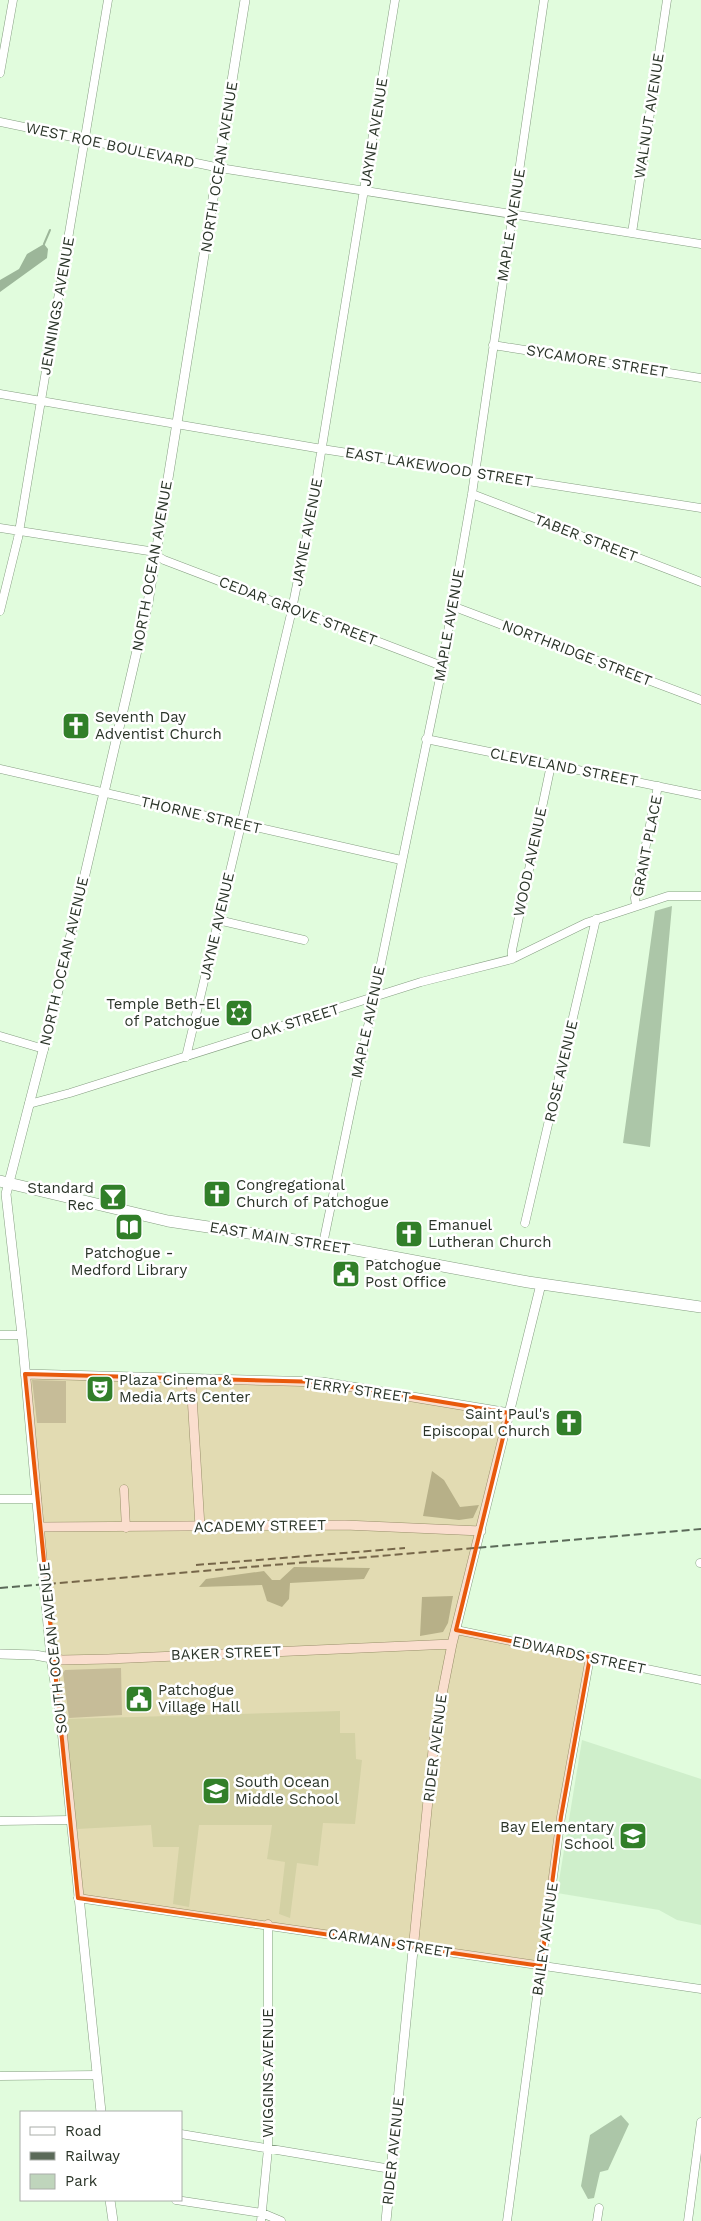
<svg xmlns="http://www.w3.org/2000/svg" width="701" height="2221" viewBox="0 0 701 2221" font-family="'Work Sans',sans-serif">
	<style>
		.built { fill: #cfefcb }
		.green { fill: #bfd5bc }
		.forest { fill: #acc6a8 }
		.water { fill: #9cb699 }
		.lines { fill: none; stroke-linecap: round; stroke-linejoin: round }
		.stream { stroke: #9cb699; stroke-width: 2 }
		.minor-casing { stroke: #869e82; stroke-width: 9 }
		.tertiary-casing { stroke: #869e82; stroke-width: 10 }
		.primary-casing { stroke: #869e82; stroke-width: 12 }
		.minor { stroke: #fff; stroke-width: 8 }
		.tertiary { stroke: #fff; stroke-width: 9 }
		.primary { stroke: #fff; stroke-width: 11 }
		.rail { stroke: #5b6a59; stroke-width: 2; stroke-dasharray: 8 4; stroke-linecap: butt }
		.marked { fill: #e8590c; fill-opacity: 0.2; stroke: #e8590c; stroke-width: 4; stroke-linejoin: round }
		.labels { text-anchor: middle; dominant-baseline: central; stroke-width: 5; stroke-linejoin: round; paint-order: stroke }
		.street-label { font-size: 15px; fill: #2b3529; stroke: #fff }
		.poi-label { font-size: 15px; fill: #2b3529; stroke: #fff; text-anchor: start }
	</style>
	<rect width="100%" height="100%" fill="#e1fcdd"/>
	<path class="built" d="M340,1711V1733H355L356,1759L362,1760L355,1824L323,1823L318,1866L297,1863L290,1918L279,1914L285,1862L267,1859L272,1825H199L189,1907L173,1904L179,1847H153L151,1825L77,1829L64,1719Z
		M582,1740L701,1779V1925L677,1920L659,1910L557,1893Z"/>
	<path class="green" d="M32,1380L66,1381V1423H37Z
		M121,1668L122,1715L69,1718L63,1673L65,1670Z"/>
	<path class="forest" d="M672,906L650,1147L623,1143L655,911Z
		M432,1471L444,1480L460,1507L479,1505L473,1518L459,1520L423,1516Z
		M294,1567L370,1568L364,1579L290,1583L289,1599L282,1607L267,1601L262,1585L199,1587L206,1579L264,1571L272,1580H280Z
		M453,1596L448,1623L443,1632L420,1636L422,1597Z
		M621,2115L629,2124L608,2170L600,2172L594,2198L588,2199L581,2186L590,2135Z"/>
	<path class="water" d="M44,244L48,249L47,258L0,292V280L19,269L27,254Z"/>
	<g class="lines">
		<path class="stream" d="M44,244L50,230"/>
		<defs>
			<path id="minor" d="M0,73L13,0
				M0,122L220,168L701,244
				M632,233L667,0
				M493,345L701,378
				M0,394L322,449L701,508
				M472,494L701,582
				M0,528L149,551L164,560L442,666
				M452,606L701,700
				M0,611L18,538L108,0
				M426,739L701,795
				M0,769L401,860
				M636,906L635,898L658,786
				M218,920L304,940
				M512,959V950L551,765
				M0,1036L44,1049
				M186,1057L291,614L310,520L395,0
				M29,1104L70,1093L421,982L512,959L586,923L668,896H701
				M525,1223L596,919
				M323,1244L440,678L472,494L544,0
				M0,1335H22
				M124,1489L126,1528
				M0,1499H37
				M700,1563H701
				M456,1630L701,1680
				M0,1821L71,1820
				M78,1898L701,1989
				M0,2076L97,2075
				M181,2134L391,2169
				M176,2200L262,2213L281,2221
				M261,2221L268,2149V1924
				M507,2221L561,1817L590,1657
				M597,2221L599,2208
				M688,2221L701,2122"/>
			<path id="tertiary" d="M25,1374L322,1382L509,1413
				M191,1379L200,1527
				M40,1527L345,1525L481,1531
				M0,1654L35,1655L62,1660L108,1659L452,1644
				M101,2112L61,1720L51,1658L22,1335L6,1194L53,1012L148,603L245,0
				M110,2200L113,2221
				M386,2221L435,1730L452,1644L541,1284"/>
			<path id="primary" d="M0,1181L168,1221L329,1245L528,1282L701,1307"/>
		</defs>
		<use href="#minor" class="minor-casing"/>
		<use href="#tertiary" class="tertiary-casing"/>
		<use href="#primary" class="primary-casing"/>
		<use href="#minor" class="minor"/>
		<use href="#tertiary" class="tertiary"/>
		<use href="#primary" class="primary"/>
		<path class="rail" d="M196,1565L405,1548
			M0,1588L701,1529"/>
	</g>
	<path class="marked" d="M25,1374L322,1382L509,1413L456,1630L590,1657L561,1817L541,1966L78,1898Z"/>
	<defs>
		<symbol id="church-square" viewBox="-11 -11 22 22"><rect x="-9" y="-9" width="18" height="18" rx="4" fill="#317f29" stroke="#fff"/><path d="M-1.2-6h2.4v3.5h3.3v2.4h-3.3V6h-2.4V-.1h-3.3v-2.4h3.3Z" fill="#fff"/></symbol>
		<symbol id="synagogue-square" viewBox="-11 -11 22 22"><rect x="-9" y="-9" width="18" height="18" rx="4" fill="#317f29" stroke="#fff"/><path d="M0-6.5L5.6 3.2H-5.6ZM0 6.5L5.6-3.2H-5.6Z" fill="#fff"/></symbol>
		<symbol id="bar-square" viewBox="-11 -11 22 22"><rect x="-9" y="-9" width="18" height="18" rx="4" fill="#317f29" stroke="#fff"/><path d="M-6-5H6L.8 .8V4.5H3.5V6h-7V4.5H-.8V.8Z" fill="#fff"/></symbol>
		<symbol id="library-square" viewBox="-11 -11 22 22"><rect x="-9" y="-9" width="18" height="18" rx="4" fill="#317f29" stroke="#fff"/><path d="M-6-4Q-3-5.5-.7-3.5V5Q-3 3-6 4ZM6-4Q3-5.5 .7-3.5V5Q3 3 6 4Z" fill="#fff"/></symbol>
		<symbol id="civic-square" viewBox="-11 -11 22 22"><rect x="-9" y="-9" width="18" height="18" rx="4" fill="#317f29" stroke="#fff"/><path d="M-.6-6.5H3V-4.5H.6V-3L4-1V1h2V6H-6V1h2V-1L-.6-3ZM-1.2 2.5V6h2.4V2.5Z" fill="#fff"/></symbol>
		<symbol id="theatre-square" viewBox="-11 -11 22 22"><rect x="-9" y="-9" width="18" height="18" rx="4" fill="#317f29" stroke="#fff"/><path d="M-5-5.5Q0-4 5-5.5V0Q5 5 0 6Q-5 5-5 0ZM-3.3-2.5H-1v1.5H-3.3ZM1-2.5H3.3v1.5H1ZM-2.8 1Q0 5.5 2.8 1Z" fill="#fff"/></symbol>
		<symbol id="school-square" viewBox="-11 -11 22 22"><rect x="-9" y="-9" width="18" height="18" rx="4" fill="#317f29" stroke="#fff"/><path d="M0-5L7-2L0 1L-7-2ZM-4 1L0 2.5L4 1V4Q0 6-4 4Z" fill="#fff"/></symbol>
	</defs>
	<g fill-rule="evenodd">
		<use href="#church-square" x="60" y="710" width="32" height="32"/>
		<use href="#synagogue-square" x="223" y="997" width="32" height="32"/>
		<use href="#church-square" x="201" y="1178" width="32" height="32"/>
		<use href="#bar-square" x="97" y="1181" width="32" height="32"/>
		<use href="#library-square" x="113" y="1211" width="32" height="32"/>
		<use href="#church-square" x="393" y="1218" width="32" height="32"/>
		<use href="#civic-square" x="330" y="1258" width="32" height="32"/>
		<use href="#theatre-square" x="84" y="1373" width="32" height="32"/>
		<use href="#church-square" x="553" y="1407" width="32" height="32"/>
		<use href="#civic-square" x="123" y="1683" width="32" height="32"/>
		<use href="#school-square" x="200" y="1775" width="32" height="32"/>
		<use href="#school-square" x="617" y="1820" width="32" height="32"/>
	</g>
	<g class="labels">
		<g class="street-label">
			<text transform="translate(649 116) rotate(-81)">WALNUT AVENUE</text>
			<text transform="translate(374 132) rotate(-81)">JAYNE AVENUE</text>
			<text transform="translate(110 145) rotate(12)">WEST ROE BOULEVARD</text>
			<text transform="translate(219 167) rotate(-81)">NORTH OCEAN AVENUE</text>
			<text transform="translate(511 225) rotate(-81)">MAPLE AVENUE</text>
			<text transform="translate(57 306) rotate(-80)">JENNINGS AVENUE</text>
			<text transform="translate(597 361) rotate(9)">SYCAMORE STREET</text>
			<text transform="translate(439 467) rotate(9)">EAST LAKEWOOD STREET</text>
			<text transform="translate(307 532) rotate(-79)">JAYNE AVENUE</text>
			<text transform="translate(586 538) rotate(21)">TABER STREET</text>
			<text transform="translate(152 566) rotate(-80)">NORTH OCEAN AVENUE</text>
			<text transform="translate(298 611) rotate(21)">CEDAR GROVE STREET</text>
			<text transform="translate(449 625) rotate(-80)">MAPLE AVENUE</text>
			<text transform="translate(577 653) rotate(21)">NORTHRIDGE STREET</text>
			<text transform="translate(564 767) rotate(11)">CLEVELAND STREET</text>
			<text transform="translate(201 815) rotate(13)">THORNE STREET</text>
			<text transform="translate(647 846) rotate(-79)">GRANT PLACE</text>
			<text transform="translate(530 862) rotate(-78)">WOOD AVENUE</text>
			<text transform="translate(217 926) rotate(-77)">JAYNE AVENUE</text>
			<text transform="translate(64 961) rotate(-77)">NORTH OCEAN AVENUE</text>
			<text transform="translate(295 1022) rotate(-17)">OAK STREET</text>
			<text transform="translate(368 1022) rotate(-78)">MAPLE AVENUE</text>
			<text transform="translate(561 1071) rotate(-77)">ROSE AVENUE</text>
			<text transform="translate(280 1238) rotate(9)">EAST MAIN STREET</text>
			<text transform="translate(357 1390) rotate(8)">TERRY STREET</text>
			<text transform="translate(260 1526) rotate(-1)">ACADEMY STREET</text>
			<text transform="translate(53 1648) rotate(-96)">SOUTH OCEAN AVENUE</text>
			<text transform="translate(226 1653) rotate(-2)">BAKER STREET</text>
			<text transform="translate(579 1655) rotate(12)">EDWARDS STREET</text>
			<text transform="translate(435 1748) rotate(-83)">RIDER AVENUE</text>
			<text transform="translate(545 1939) rotate(-82)">BAILEY AVENUE</text>
			<text transform="translate(390 1943) rotate(9)">CARMAN STREET</text>
			<text transform="translate(268 2073) rotate(-90)">WIGGINS AVENUE</text>
			<text transform="translate(393 2151) rotate(-84)">RIDER AVENUE</text>
		</g>
		<g class="poi-label">
			<text x="95" y="717">Seventh Day<tspan x="95" dy="17">Adventist Church</tspan></text>
			<text x="220" y="1004" text-anchor="end">Temple Beth-El<tspan x="220" dy="17">of Patchogue</tspan></text>
			<text x="236" y="1185">Congregational<tspan x="236" dy="17">Church of Patchogue</tspan></text>
			<text x="94" y="1188" text-anchor="end">Standard<tspan x="94" dy="17">Rec</tspan></text>
			<text x="428" y="1225">Emanuel<tspan x="428" dy="17">Lutheran Church</tspan></text>
			<text x="129" y="1253" text-anchor="middle">Patchogue -<tspan x="129" dy="17">Medford Library</tspan></text>
			<text x="365" y="1265">Patchogue<tspan x="365" dy="17">Post Office</tspan></text>
			<text x="119" y="1380">Plaza Cinema &amp;<tspan x="119" dy="17">Media Arts Center</tspan></text>
			<text x="550" y="1414" text-anchor="end">Saint Paul's<tspan x="550" dy="17">Episcopal Church</tspan></text>
			<text x="158" y="1690">Patchogue<tspan x="158" dy="17">Village Hall</tspan></text>
			<text x="235" y="1782">South Ocean<tspan x="235" dy="17">Middle School</tspan></text>
			<text x="614" y="1827" text-anchor="end">Bay Elementary<tspan x="614" dy="17">School</tspan></text>
		</g>
	</g>
	<rect x="20" y="2111" width="162" height="90" fill="#ffffff" stroke="#aaaea9"/>
	<rect x="30" y="2127" width="25" height="8" fill="#ffffff" stroke="#aaaea9"/>
	<text x="65" y="2136" font-size="15" fill="#2b3529">Road</text>
	<rect x="30" y="2152" width="25" height="8" fill="#5b6a59" stroke="#aaaea9"/>
	<text x="65" y="2161" font-size="15" fill="#2b3529">Railway</text>
	<rect x="30" y="2174" width="25" height="15" fill="#bfd5bc" stroke="#aaaea9"/>
	<text x="65" y="2186" font-size="15" fill="#2b3529">Park</text>
</svg>
